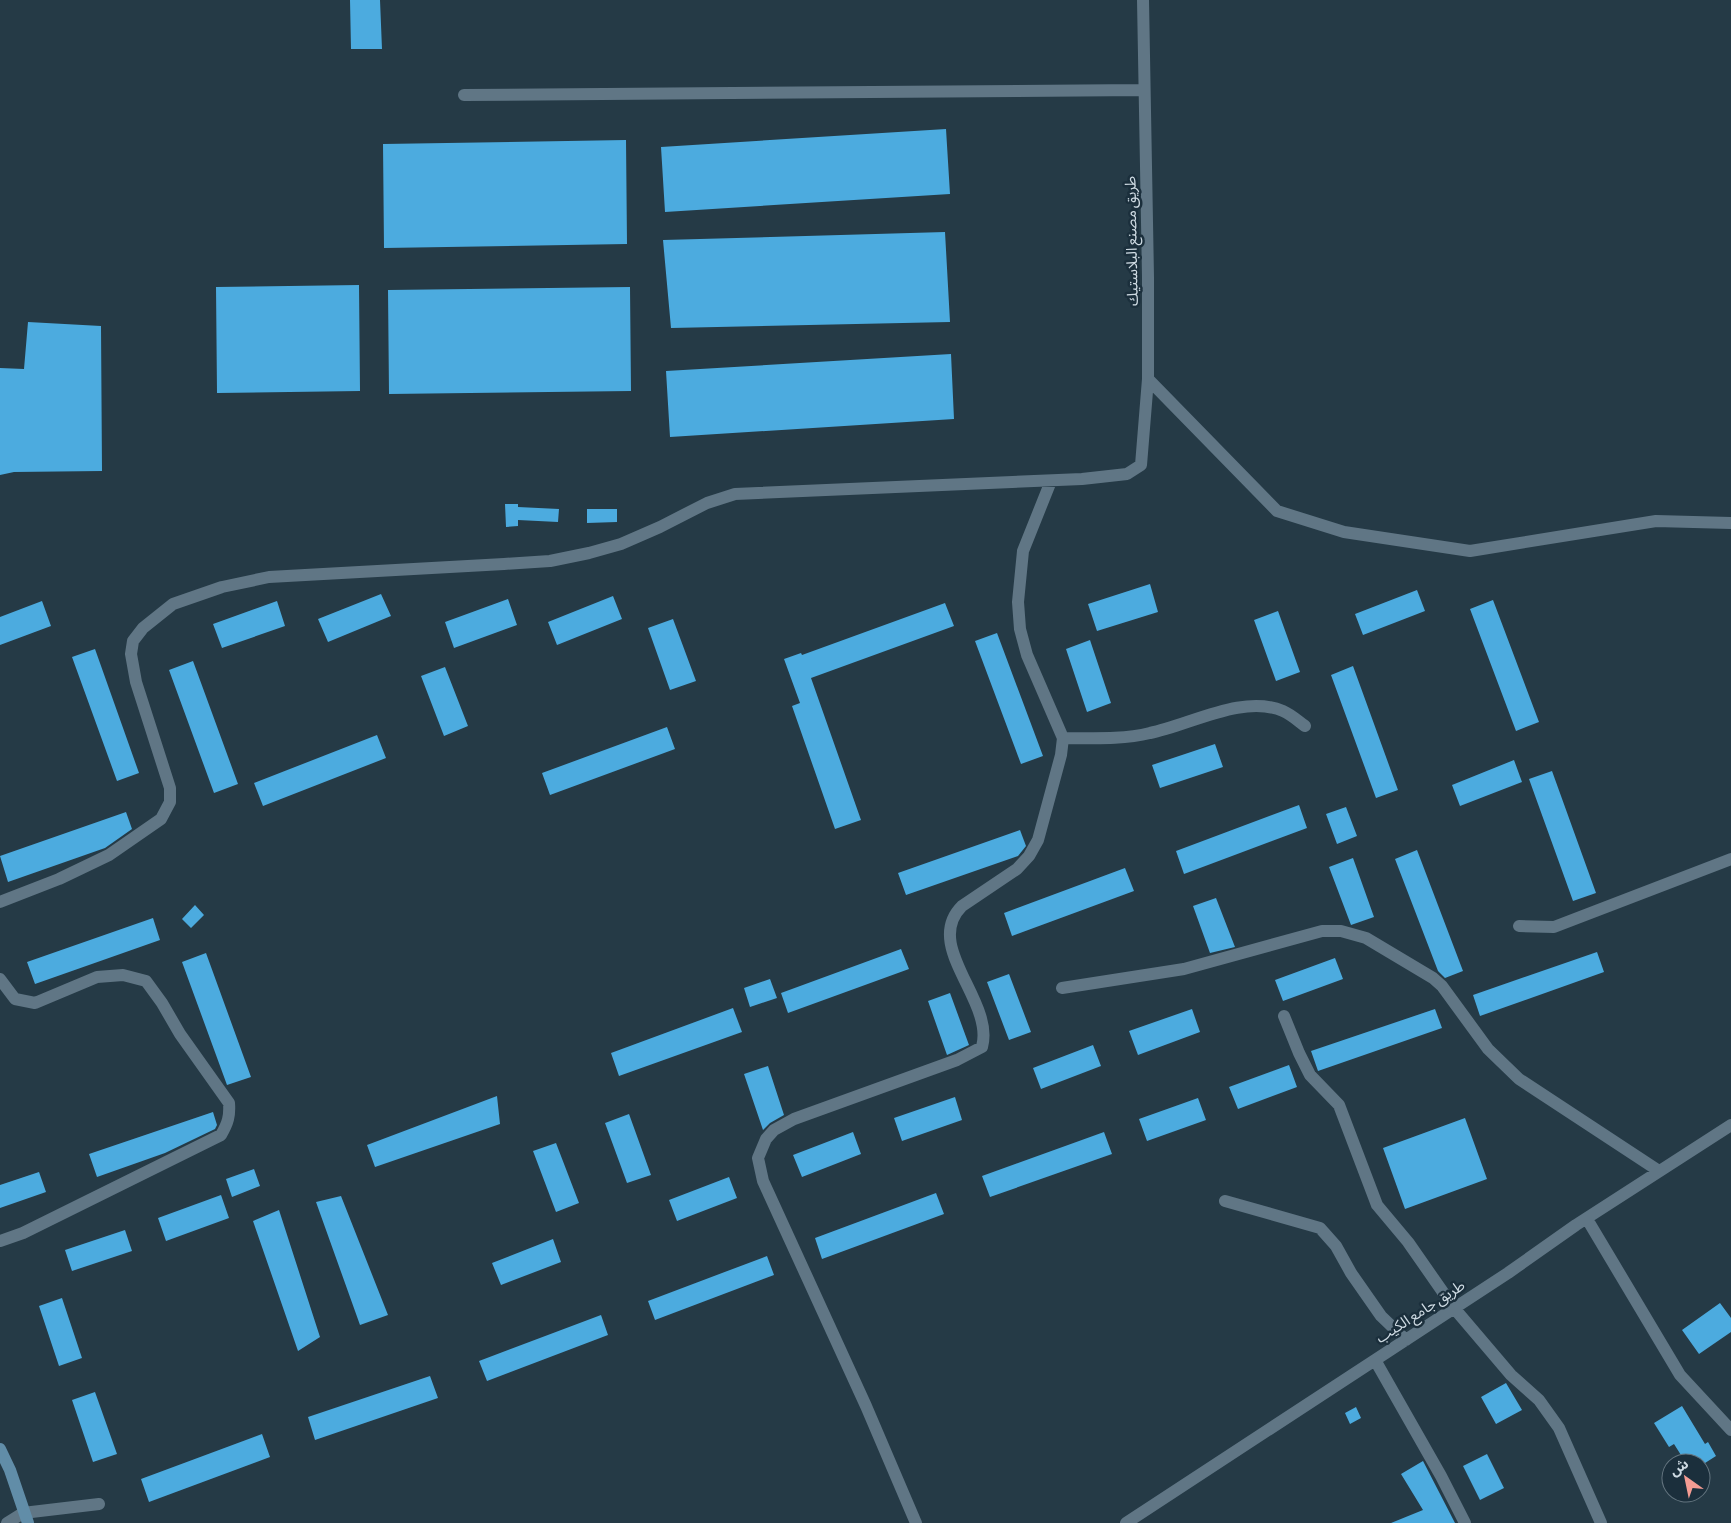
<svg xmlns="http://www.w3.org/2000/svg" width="1731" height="1523" viewBox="0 0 1731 1523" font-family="'Asap Condensed','Noto Sans Arabic',sans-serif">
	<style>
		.building { fill: #4cabdf }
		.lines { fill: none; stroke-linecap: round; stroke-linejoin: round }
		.minor { stroke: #607685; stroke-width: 12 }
		.secondary { stroke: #618da8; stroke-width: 12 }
		.labels { text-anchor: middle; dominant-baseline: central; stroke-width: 5; stroke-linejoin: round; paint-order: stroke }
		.street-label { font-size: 15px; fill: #cfdbe3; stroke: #1b2f3c }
	</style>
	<rect width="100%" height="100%" fill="#253a46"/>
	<path class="building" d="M350,0H380L382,49H351Z
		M946,129L950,194L665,212L661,147Z
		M626,140L627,244L384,248L383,144Z
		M945,232L950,322L671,328L663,240Z
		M359,285L360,391L217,393L216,287Z
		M630,287L631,391L389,394L388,290Z
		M28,322L101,326L102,471L14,472L0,475V368L24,369Z
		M951,354L954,419L670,437L666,371Z
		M505,504H518V507L559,509L558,522L518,520V526L506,527Z
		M587,509H617V522L587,523Z
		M1150,584L1158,612L1097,631L1088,604Z
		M1417,590L1425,611L1363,635L1355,614Z
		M381,594L391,616L328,642L318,619Z
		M613,596L622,619L557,645L548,622Z
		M508,599L517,625L454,648L445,622Z
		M1493,600L1539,722L1516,731L1470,609Z
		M42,601L51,626L0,645V617Z
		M277,601L285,626L222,648L213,624Z
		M945,603L954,626L811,678L861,820L835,829L792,706L800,703L784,659L801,653L802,655Z
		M1278,611L1300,672L1276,681L1254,620Z
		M673,619L696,681L670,690L648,628Z
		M997,633L1043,756L1021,764L975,641Z
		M1090,640L1111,703L1087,712L1066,649Z
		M95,649L139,773L117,781L72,657Z
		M193,661L238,784L214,793L169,670Z
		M1353,666L1398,790L1376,798L1331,675Z
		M445,667L468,726L444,736L421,676Z
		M667,727L675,749L550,795L542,773Z
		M377,735L386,758L263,806L254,783Z
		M1215,744L1223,767L1160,788L1152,765Z
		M1514,760L1522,782L1460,806L1452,785Z
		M1552,771L1596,893L1573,901L1529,779Z
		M1299,805L1307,828L1184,874L1176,851Z
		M1346,807L1357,836L1337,844L1326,814Z
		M126,812L132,829L105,848L8,882L0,856Z
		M1020,830L1026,846L1018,856L906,895L898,873Z
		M1417,850L1463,971L1445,978L1438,971L1395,859Z
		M1353,858L1374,917L1351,925L1329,867Z
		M1125,868L1134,891L1012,936L1004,913Z
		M1216,898L1235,947L1210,953L1193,906Z
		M195,905L204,915L191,928L182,919Z
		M153,918L160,940L35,984L27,962Z
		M901,949L909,969L788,1013L781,993Z
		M1597,952L1604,972L1480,1016L1473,995Z
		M206,953L251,1077L227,1085L182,962Z
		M1335,958L1343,979L1283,1001L1275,980Z
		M1009,974L1031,1032L1009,1040L987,982Z
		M770,979L777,998L750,1007L744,988Z
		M950,993L969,1045L947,1055L928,1001Z
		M733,1008L742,1032L619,1076L611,1053Z
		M1192,1009L1200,1032L1138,1055L1129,1031Z
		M1435,1009L1442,1028L1318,1071L1311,1051Z
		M1093,1045L1101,1066L1041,1089L1033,1068Z
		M1289,1065L1297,1087L1238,1109L1229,1087Z
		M768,1066L784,1115L770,1123L763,1130L744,1074Z
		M497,1096L500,1124L375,1167L367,1145Z
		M955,1097L962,1120L902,1141L894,1118Z
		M1198,1098L1206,1120L1147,1141L1139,1119Z
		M213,1112L217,1125L215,1129L165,1153L97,1177L89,1154Z
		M629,1114L651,1175L627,1183L605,1123Z
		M1465,1118L1487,1179L1405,1209L1383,1148Z
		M853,1132L861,1154L802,1177L793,1155Z
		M1104,1132L1112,1154L990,1197L982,1176Z
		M556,1143L579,1203L556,1212L533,1151Z
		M254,1169L260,1186L232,1197L226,1179Z
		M39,1172L46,1192L0,1208V1185Z
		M729,1177L737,1198L677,1221L669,1200Z
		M936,1193L944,1214L822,1259L815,1238Z
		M221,1195L229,1218L166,1241L158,1218Z
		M341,1196L388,1315L360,1325L316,1202Z
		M279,1210L320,1337L298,1351L253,1221Z
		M125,1230L132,1251L72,1271L65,1250Z
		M553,1239L561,1262L501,1285L492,1263Z
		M767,1256L774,1275L655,1320L648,1301Z
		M62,1298L82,1358L59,1366L39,1306Z
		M1720,1303L1731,1318V1332L1699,1354L1682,1330Z
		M601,1315L608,1335L487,1381L479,1361Z
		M430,1376L438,1398L315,1440L308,1417Z
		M1506,1383L1522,1410L1496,1424L1481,1397Z
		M95,1392L117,1454L93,1462L72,1400Z
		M1682,1406L1705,1444L1708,1442L1716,1456L1705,1463H1686L1674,1444L1669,1447L1654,1423Z
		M1356,1407L1361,1418L1350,1424L1345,1413Z
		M262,1434L270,1457L149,1502L141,1479Z
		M1487,1454L1504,1488L1480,1500L1463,1466Z
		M1423,1461L1455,1523H1391L1423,1510L1401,1474Z"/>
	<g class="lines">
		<path class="minor" d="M464,95L1144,90
			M1148,379L1277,511L1344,532L1470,551L1656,521L1731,523
			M1063,738C1092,738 1122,740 1150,733C1190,725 1243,694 1283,711C1292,715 1298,721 1305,726
			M0,902L59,879L109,855L161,819L170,802V788L136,682L131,654L133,641L143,628L173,604L222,587L269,577L504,564L550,561L589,553L621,544L660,527L707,503L735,494L1082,479L1127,474L1141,465L1148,379V277L1143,0
			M1519,926L1554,927L1731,859
			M0,979L15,999L35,1003L97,977L123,975L146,981L162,1003L180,1034L229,1103C230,1116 228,1123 221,1135L23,1233L0,1241
			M1062,988L1184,969L1322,931H1341L1366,938L1433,978L1442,986L1488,1049L1519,1079L1659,1171
			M1284,1016L1299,1053L1310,1075L1339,1105L1377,1205L1408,1242L1454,1308L1511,1375L1539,1400L1559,1428L1601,1523
			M1225,1201L1320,1228L1336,1246L1351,1273L1381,1316L1406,1340
			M1587,1219L1680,1375L1731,1430
			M1375,1360L1441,1476L1465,1523
			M7,1523L23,1513L99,1504
			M916,1523L866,1406L763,1181L758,1158L766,1139L774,1130L794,1119L957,1060L982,1047C995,1001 922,946 962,906L1017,869L1029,856L1038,840L1061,755L1063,738L1027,655L1020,629L1018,602L1023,551L1051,481
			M1126,1523L1508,1273L1576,1225L1731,1125"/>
		<path class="secondary" d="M0,1449L10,1470L28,1523"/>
	</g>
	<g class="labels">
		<g class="street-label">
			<text transform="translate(1131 241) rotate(-91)">طريق مصنع البلاستيك</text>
			<text transform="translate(1420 1311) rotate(-33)">طريق جامع الكيب</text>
		</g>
	</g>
	<g transform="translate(1686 1478) rotate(327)"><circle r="24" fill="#1b2f3c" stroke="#63747f"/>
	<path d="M0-4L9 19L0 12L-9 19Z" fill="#f59c93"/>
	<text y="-8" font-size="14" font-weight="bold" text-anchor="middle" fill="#cfdbe3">ش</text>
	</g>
</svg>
